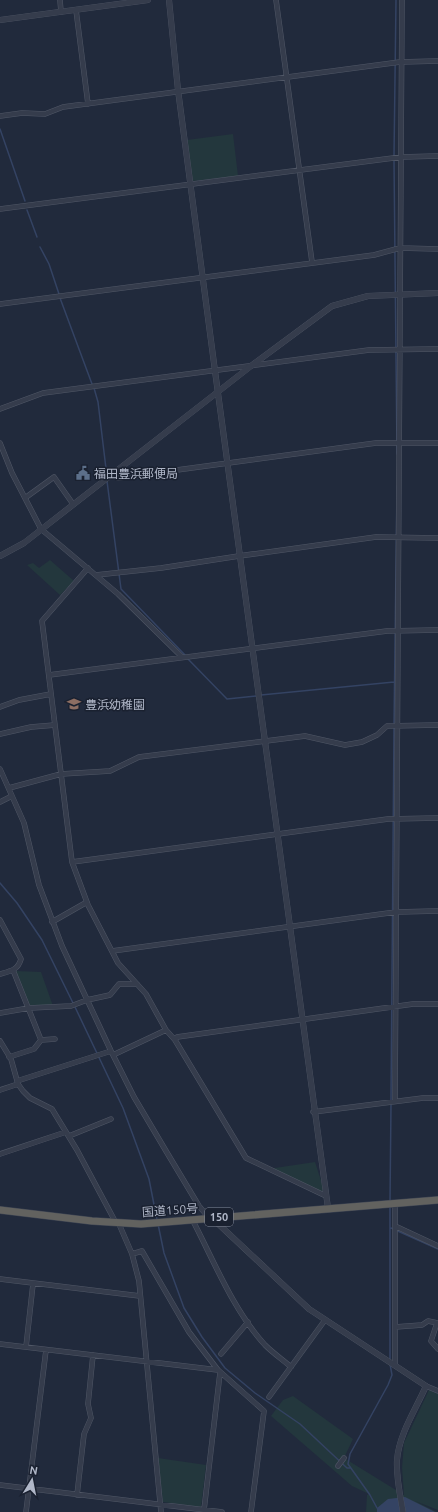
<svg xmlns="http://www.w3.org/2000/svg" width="438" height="1512" viewBox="0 0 438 1512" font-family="Ubuntu,'Noto Sans JP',sans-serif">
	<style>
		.green { fill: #23373d }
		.water { fill: #344363 }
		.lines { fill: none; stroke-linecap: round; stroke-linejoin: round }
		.stream { stroke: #344363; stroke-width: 1.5 }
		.minor-casing { stroke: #505766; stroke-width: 5.5 }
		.tertiary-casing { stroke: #505766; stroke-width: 6 }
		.trunk-casing { stroke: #3d4453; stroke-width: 8 }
		.minor { stroke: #353c4c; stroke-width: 4.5 }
		.tertiary { stroke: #353c4c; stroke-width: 5.5 }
		.trunk { stroke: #62625f; stroke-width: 7 }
		.labels { text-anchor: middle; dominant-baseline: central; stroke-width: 3; stroke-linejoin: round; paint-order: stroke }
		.shield { fill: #1a2130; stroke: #838a9a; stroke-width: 1 }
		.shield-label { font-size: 11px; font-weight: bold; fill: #b0b7c8 }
		.poi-label { font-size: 12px; fill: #b0b7c8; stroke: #1a2130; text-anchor: start }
		.street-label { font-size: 12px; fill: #b0b7c8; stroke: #1a2130 }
	</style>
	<rect width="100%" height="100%" fill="#212a3c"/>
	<path class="green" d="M233,134L238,176L193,181L187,140Z
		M50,560L74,581L60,595L27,565L33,563L39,568Z
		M16,971L41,972L53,1006H30Z
		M315,1162L326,1196L268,1169Z
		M429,1390L438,1394V1510L415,1501L437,1512H366L367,1495L369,1494L352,1486L271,1416L283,1400L293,1396L353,1439L344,1458L404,1495L402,1468L404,1443Z
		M158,1458L206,1465L201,1507L163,1502Z"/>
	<path class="water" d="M405,1497L435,1512H377V1508L388,1499Z"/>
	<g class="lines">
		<path class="stream" d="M0,129L25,201
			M394,156L396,0
			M394,160L397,454
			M27,210L37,237
			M40,247L49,264L59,294
			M60,298L92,384
			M94,388L98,402L107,477
			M107,481L121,589L186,656
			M188,659L227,699L257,696
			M261,695L394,682
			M394,724L397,486
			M0,883L17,903L42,940L73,1003
			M75,1007L123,1108L149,1179L157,1220
			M391,1100L394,728
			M390,1202L391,1104
			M158,1224L164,1253L184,1308L202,1337L225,1368L255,1393L300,1424L347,1468H350
			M391,1228L438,1249
			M390,1360V1206
			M377,1508L370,1495L348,1464L350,1454L388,1385L392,1375L390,1364"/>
		<defs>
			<path id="minor" d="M60,0L61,12
				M276,0L312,262
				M76,10L88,104
				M0,116L22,113L45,114L63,107L400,62L438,61
				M0,209L401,157L438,156
				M0,304L374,255L400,248L438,249
				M0,409L43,393L369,350L438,349
				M0,443L12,473L41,529L118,594L182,657
				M109,475L118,478L376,443H438
				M25,498L54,477L73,504
				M88,568L42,621L72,862L88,905L118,963L146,994L166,1030L175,1040L246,1158L326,1196
				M96,575L161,568L239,556L376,537L438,538
				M49,675L387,631L438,630
				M0,707L19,700L51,694
				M0,734L31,727L55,725
				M0,769L24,823L39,885L62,946L111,1051L134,1097L166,1151L199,1206L209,1218
				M9,788L61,774L110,771L139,757L305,736L345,745L362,742L377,735L387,726L438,725
				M0,802L12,796
				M72,862L388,819L438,818
				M0,920L21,959C18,970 11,971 0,974
				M52,922L87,902
				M112,951L396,912L438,911
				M0,1013L29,1008L71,1006L87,1000L110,995L119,984H137
				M41,1040L55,1039
				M175,1040L177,1037L413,1004H438
				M0,1041L11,1059L18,1084L23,1091L30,1098L52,1109L55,1114L77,1150L116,1223
				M113,1055L166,1030
				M9,1057L34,1049L41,1040L13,970
				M17,1081L111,1051
				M0,1090L18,1084
				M395,1101L402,0
				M313,1112L423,1098H438
				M69,1136L111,1119
				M0,1154L66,1132
				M192,1219C214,1261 233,1310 265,1345C273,1353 283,1360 291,1367
				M119,1224L132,1254L139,1281L161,1512
				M395,1226L438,1246
				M132,1254L142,1251L189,1332L218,1370L264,1411L251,1512
				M0,1279L140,1296
				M437,1323L431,1341L438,1349
				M395,1327L422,1325L428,1321L438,1323
				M0,1344L218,1370
				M26,1347L33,1284
				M221,1354L248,1322
				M395,1365V1203
				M426,1386L438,1391
				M269,1397L325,1320
				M338,1466L344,1458
				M0,1485L222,1512
				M77,1495L84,1434L91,1418L88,1404L93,1355
				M204,1510L220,1373
				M26,1512L46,1350"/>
			<path id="tertiary" d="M169,0L178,90L215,371L328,1208
				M0,20L148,0
				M0,556L24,543L251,366L332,306L368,296L438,293
				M212,1218L309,1309L426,1386C416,1409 399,1434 397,1460C396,1477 400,1495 403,1512"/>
			<path id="trunk" d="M0,1210L92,1221L141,1224L438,1200"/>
		</defs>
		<use href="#minor" class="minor-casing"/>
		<use href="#tertiary" class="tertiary-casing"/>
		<use href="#trunk" class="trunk-casing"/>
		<use href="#minor" class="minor"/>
		<use href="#tertiary" class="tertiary"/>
		<use href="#trunk" class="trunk"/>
	</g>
	<defs>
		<symbol id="civic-bare" viewBox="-9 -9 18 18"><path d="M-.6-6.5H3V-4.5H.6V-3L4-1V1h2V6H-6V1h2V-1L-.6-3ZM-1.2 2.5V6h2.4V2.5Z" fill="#5c6f8a" stroke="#1a2130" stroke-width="2.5" paint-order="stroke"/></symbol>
		<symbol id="school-bare" viewBox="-9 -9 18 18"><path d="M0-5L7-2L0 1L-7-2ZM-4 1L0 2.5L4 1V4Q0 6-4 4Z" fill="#8d6e63" stroke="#1a2130" stroke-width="2.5" paint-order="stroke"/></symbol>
	</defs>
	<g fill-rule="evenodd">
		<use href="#civic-bare" x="73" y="463" width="20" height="20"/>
		<use href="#school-bare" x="64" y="694" width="20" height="20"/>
	</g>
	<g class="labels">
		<rect class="shield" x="205" y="1208" width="28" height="18" rx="3"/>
		<g class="shield-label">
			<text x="219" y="1217">150</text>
		</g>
		<g class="poi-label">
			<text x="94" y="473">福田豊浜郵便局</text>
			<text x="85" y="704">豊浜幼稚園</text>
		</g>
		<g class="street-label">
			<text transform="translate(170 1210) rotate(-4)">国道150号</text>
		</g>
	</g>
	<g transform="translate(32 1480) rotate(10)" stroke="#1a2130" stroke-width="3" paint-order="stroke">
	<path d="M0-3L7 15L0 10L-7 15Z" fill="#b0b7c8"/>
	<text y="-6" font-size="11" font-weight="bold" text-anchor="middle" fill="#b0b7c8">N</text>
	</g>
</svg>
